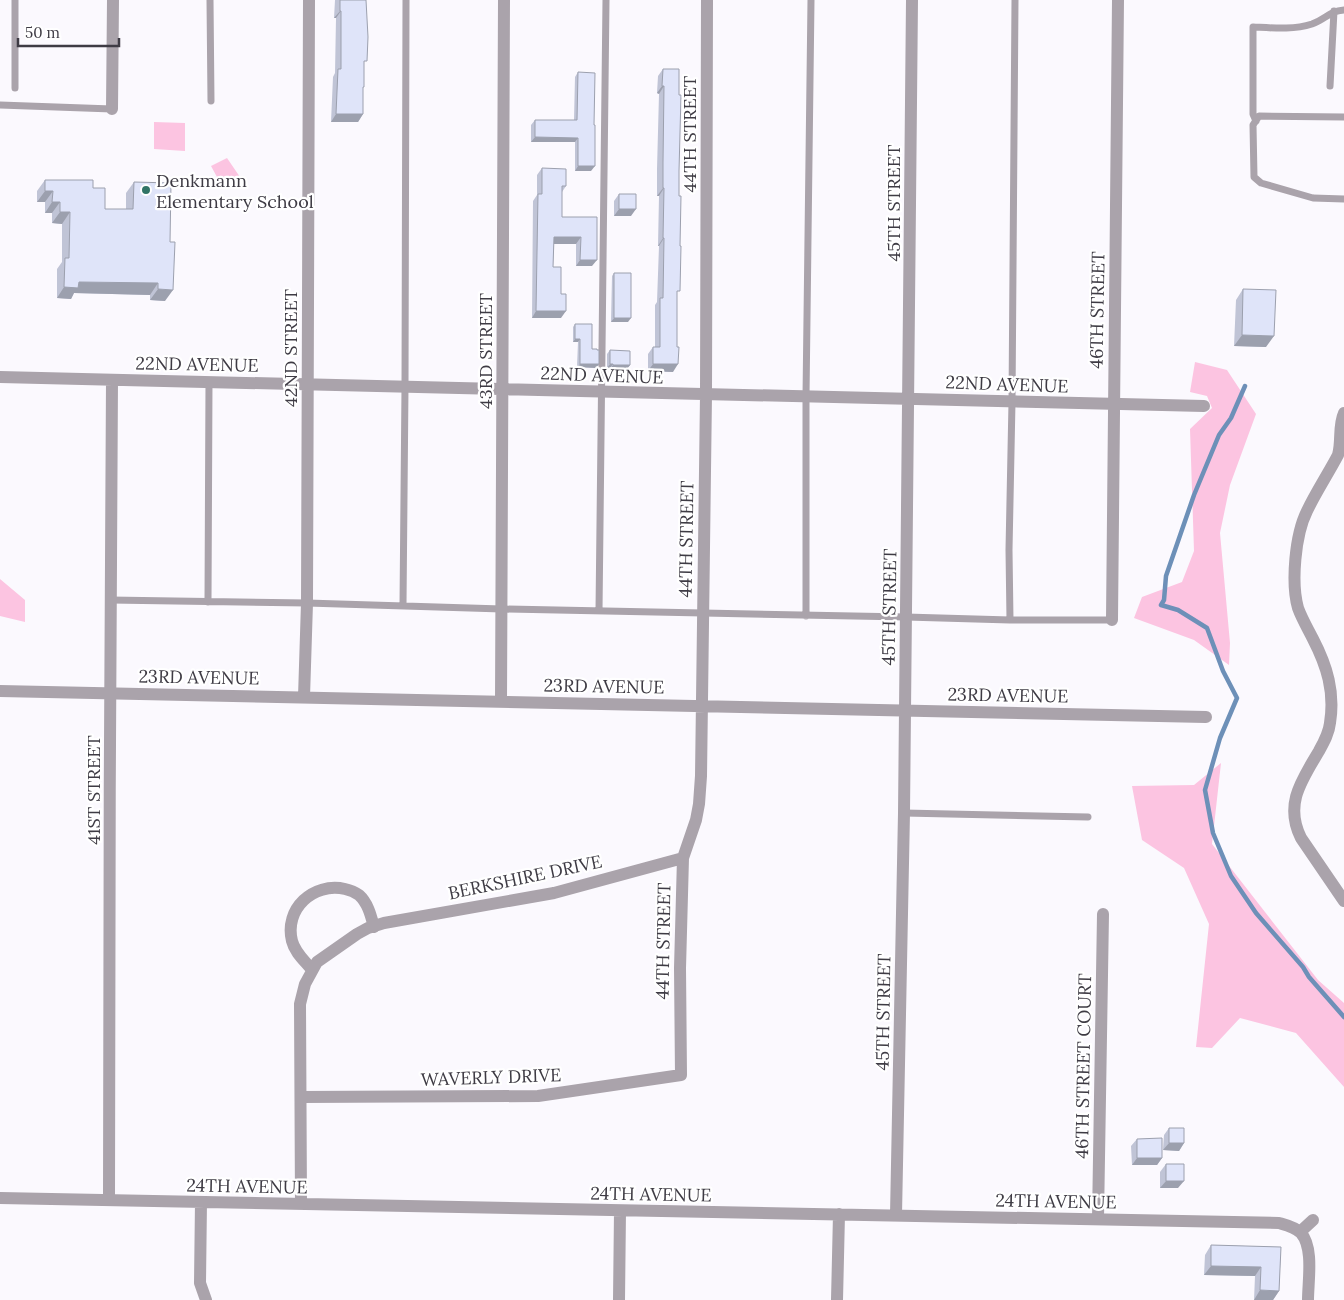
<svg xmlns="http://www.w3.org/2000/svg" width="1344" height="1300" viewBox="0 0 1344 1300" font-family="Lora,serif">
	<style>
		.green { fill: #fcc4e1 }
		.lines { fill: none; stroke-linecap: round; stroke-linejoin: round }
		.stream { stroke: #6d90b8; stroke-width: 4.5 }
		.service { stroke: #aaa3ab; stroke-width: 7 }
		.minor { stroke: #aaa3ab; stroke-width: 12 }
		.wall { fill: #c0c4d6 }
		.shaded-wall { fill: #9ca0ae }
		.building { fill: #dfe4f9; stroke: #9ca0ae }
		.poi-dot { fill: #317466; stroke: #fff; stroke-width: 2 }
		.labels { text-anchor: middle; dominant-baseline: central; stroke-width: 4.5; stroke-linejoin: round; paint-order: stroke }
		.street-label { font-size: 18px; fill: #3e3b44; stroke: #fff }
		.poi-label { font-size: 18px; fill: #3e3b44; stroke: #fff; text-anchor: start }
	</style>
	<rect width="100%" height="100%" fill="#fbf9fe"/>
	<path class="green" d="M154,122L185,123V151L154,149Z
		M227,158L240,177L223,188L211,166Z
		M1195,362L1227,370L1256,414L1230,485L1220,533L1230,643L1229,665L1194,640L1134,618L1142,597L1182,582L1194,551L1190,429L1212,408L1207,396L1190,392Z
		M0,579L25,600V622L0,616Z
		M1221,763L1212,844L1318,980L1344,1003V1087L1296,1033L1240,1018L1212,1048L1196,1047L1209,924L1184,868L1142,840L1132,786L1194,785Z"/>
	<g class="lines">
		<path class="stream" d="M1245,386L1231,418L1219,435L1194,495L1166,576L1164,600L1161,605L1178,610L1207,628L1223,671L1237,698L1220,738L1205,790L1213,833L1231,876L1256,913L1303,967L1309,977L1344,1017"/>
		<path class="service" d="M15,0V88
			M210,0L211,101
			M1330,86L1334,11
			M0,105L112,109
			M1344,117L1259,116L1253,125L1254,177L1261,183L1313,198L1344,199
			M1256,121L1253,114V27C1273,28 1293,30 1312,24C1326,19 1329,11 1344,10
			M110,600L307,603L502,609L906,617L1010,620H1112
			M208,602L209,382
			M403,606L405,387L406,0
			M599,611L606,0
			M806,616V397L811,0
			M1010,620L1009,550L1012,402L1015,0
			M904,813L1088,817"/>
		<path class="minor" d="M112,109L113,0
			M0,377L1204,406
			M1344,413C1338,426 1342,441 1338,455C1328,474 1316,492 1307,511C1295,535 1291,583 1298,608C1302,619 1308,629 1313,639C1327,666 1335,692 1330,723C1329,733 1324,742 1319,751C1302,780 1284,804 1301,838L1344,901
			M1112,620L1118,0
			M0,691L1206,717
			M304,697L307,603L309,0
			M501,701L504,0
			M312,970C305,961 295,953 292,941C284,909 313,882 345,889C350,890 355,892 359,895C368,903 371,916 374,927
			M301,1097L538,1096L681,1075L680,968L683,858L696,820L699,804L701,776L706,395L707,0
			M0,1198L1279,1223C1286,1225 1295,1227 1301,1233C1314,1248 1308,1281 1308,1300
			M109,1200C110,927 109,653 112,380
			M201,1202L200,1283L206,1300
			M301,1204L300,1004L305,984L317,962L357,934L368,928L384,923L554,893L683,858
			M896,1215L904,813L912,0
			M1098,1219L1103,914
			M1300,1232L1313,1220
			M619,1300L620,1211
			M837,1300L839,1214"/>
	</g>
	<path class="wall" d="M335,0H366L364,65L363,89V114L358,122H331L333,77L335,73L336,18H334Z
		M663,69H679L677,294L673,372L648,371V354L653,347H655V305L657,302L659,246H658L659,196H657V169L659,94L657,93L658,76Z
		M578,72L591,171H575V142H531V125L535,120H574L575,77Z
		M542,168L566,186L562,192V217H597L592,266H576V244H554L553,267L561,318H532L533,201L537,195V175Z
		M45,180L93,188L105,209H126V193L134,182L165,301L150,300V295L74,293L71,299L57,298V269L62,262V224L52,223V213H45V202H37V191Z
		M619,194L631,216H614V201Z
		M614,273L628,322H611L612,276Z
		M1243,289L1266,347L1234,346L1236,300Z
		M575,324L592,349L599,364L596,368L577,367L578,342H573V327Z
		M610,350L630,365L627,369H610V368H607V354Z
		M1169,1128L1184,1143L1179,1151L1163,1150L1164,1135Z
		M1137,1139L1162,1158L1157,1165H1132L1131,1146Z
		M1166,1164L1178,1188H1160V1172Z
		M1211,1245L1281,1247L1279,1291L1273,1300H1254L1255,1276L1204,1275L1205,1255Z"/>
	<path class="shaded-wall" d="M340,11H341L336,18H334Z
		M662,86H664L659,94L657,93Z
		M336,114H363L358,122H331Z
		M535,137L578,138L575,142H531Z
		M578,166H595L591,171H575Z
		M663,188H664L659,196H657Z
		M45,191H53L45,202H37Z
		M52,202H60L52,213H45Z
		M619,209H636L631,216H614Z
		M60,212H70L62,224L52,223Z
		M554,237H581L576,244H549Z
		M663,238H664L659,246H658Z
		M580,260H597L592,266H576Z
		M79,282L158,283L150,295L74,293L71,299L57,298L64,287Z
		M158,289L173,290L165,301L150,300Z
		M536,311H566L561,318H532Z
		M614,318H631L628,322H611Z
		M1242,335L1274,336L1266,347L1234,346Z
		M575,339H580L578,342H573Z
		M580,364H599L596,368L577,367Z
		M610,364H613L610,368H607Z
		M653,364H678L673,372L648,371Z
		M613,365H630L627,369H610Z
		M1169,1143H1184L1179,1151L1163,1150Z
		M1137,1158H1162L1157,1165H1132Z
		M1166,1181H1184L1178,1188H1160Z
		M1211,1266L1261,1267L1255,1276L1204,1275Z
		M1260,1290L1279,1291L1273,1300H1254Z"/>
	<path class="building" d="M340,0H366L368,37L367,61H364V87H363V114H336L338,69H341V11H340Z
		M663,69H679V95H681L679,171V196H681L680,246H681L680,291H677V347H679L678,364H653V347H660V298H663L664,238H663L664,188H663V162L664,86H662Z
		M578,72L595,73L594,125H595V166H578V138L535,137V120H577Z
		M542,168L566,169V186H562V217H597V260H580L581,237H554L553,267H561V294H566V311H536L538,194H542Z
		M45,180H93V188H105V209H133L134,182L171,183L170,242H175L173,290L158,289V283L79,282L78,288L64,287L65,258H69L70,212H60V202H52L53,191H45Z
		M619,194H636V209H619Z
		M614,273H631V318H614Z
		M1243,289L1276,290L1274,336L1242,335Z
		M575,324H592V349H597V350H599V364H580V339H575Z
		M610,350L630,351V365H613V364H610Z
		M1169,1128H1184V1143H1169Z
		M1162,1138V1158H1137V1139Z
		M1166,1164H1184V1181H1166Z
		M1211,1245L1281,1247L1279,1291L1260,1290L1261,1267L1211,1266Z"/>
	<circle class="poi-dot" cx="146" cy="190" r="5"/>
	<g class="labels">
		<g class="street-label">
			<text transform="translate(689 134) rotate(-90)">44TH STREET</text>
			<text transform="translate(893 203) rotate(-90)">45TH STREET</text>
			<text transform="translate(1097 310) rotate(-89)">46TH STREET</text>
			<text transform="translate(290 348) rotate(-90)">42ND STREET</text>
			<text transform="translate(485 351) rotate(-90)">43RD STREET</text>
			<text transform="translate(197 364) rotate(1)">22ND AVENUE</text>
			<text transform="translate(602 375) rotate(2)">22ND AVENUE</text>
			<text transform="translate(1007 384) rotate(2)">22ND AVENUE</text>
			<text transform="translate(686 539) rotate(-89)">44TH STREET</text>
			<text transform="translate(889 607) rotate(-89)">45TH STREET</text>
			<text transform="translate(199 677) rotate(1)">23RD AVENUE</text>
			<text transform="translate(604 686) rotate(1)">23RD AVENUE</text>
			<text transform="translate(1008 695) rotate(1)">23RD AVENUE</text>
			<text transform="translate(93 790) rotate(-90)">41ST STREET</text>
			<text transform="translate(525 877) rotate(-12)">BERKSHIRE DRIVE</text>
			<text transform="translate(663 941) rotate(-89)">44TH STREET</text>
			<text transform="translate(883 1012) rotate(-89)">45TH STREET</text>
			<text transform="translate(1083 1066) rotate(-89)">46TH STREET COURT</text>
			<text transform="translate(491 1077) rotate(-2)">WAVERLY DRIVE</text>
			<text transform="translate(247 1186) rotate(1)">24TH AVENUE</text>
			<text transform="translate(651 1194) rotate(1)">24TH AVENUE</text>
			<text transform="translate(1056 1201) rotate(1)">24TH AVENUE</text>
		</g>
		<g class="poi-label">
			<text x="156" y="180">Denkmann<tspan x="156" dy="21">Elementary School</tspan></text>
		</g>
	</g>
	<path d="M18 38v8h101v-8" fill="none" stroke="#3e3b44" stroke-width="2.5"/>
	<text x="25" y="38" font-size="15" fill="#3e3b44" stroke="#ffffff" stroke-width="4" paint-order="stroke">50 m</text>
</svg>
